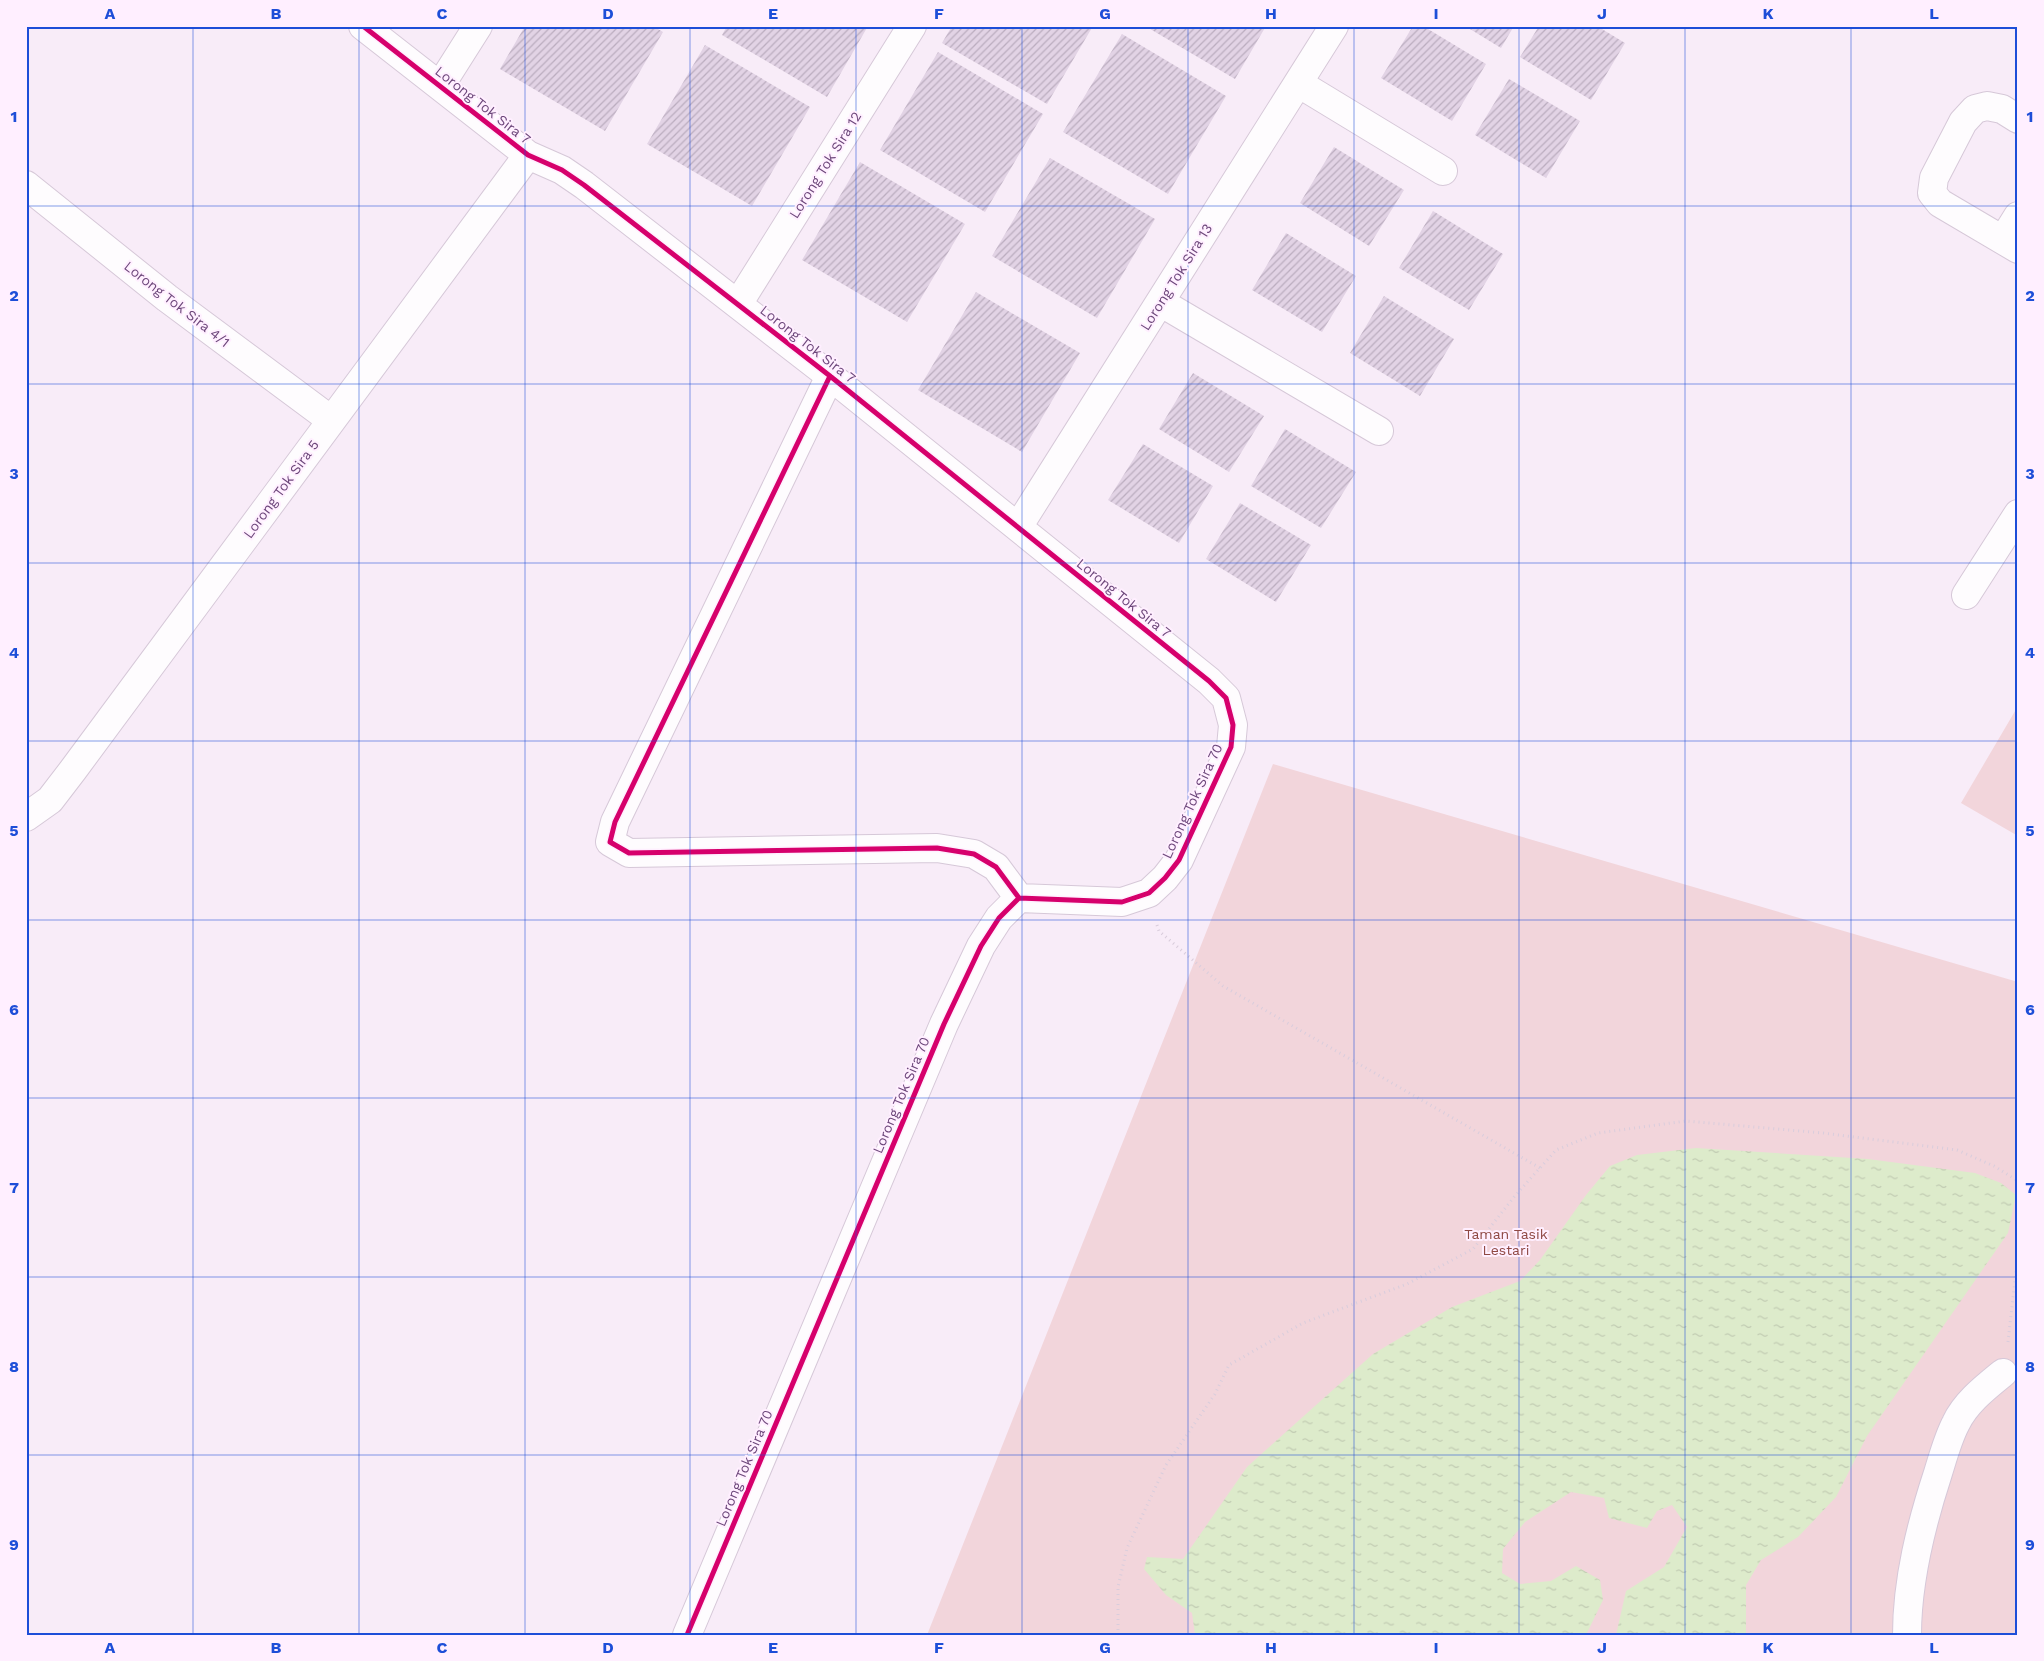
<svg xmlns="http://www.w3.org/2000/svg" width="2044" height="1661" viewBox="0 0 2044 1661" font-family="'Work Sans',sans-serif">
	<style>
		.green { fill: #f2d5db }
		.water { fill: url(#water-ripples) }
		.building { fill: url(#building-hatch) }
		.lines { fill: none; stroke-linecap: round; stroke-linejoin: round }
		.minor-casing { stroke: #d6c8d8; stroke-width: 30 }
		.path { stroke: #d9cddc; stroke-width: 3; stroke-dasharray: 1 4; stroke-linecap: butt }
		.minor { stroke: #fefcfe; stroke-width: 28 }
		.cycleway-casing { stroke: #ffefff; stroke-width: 8 }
		.cycleway { stroke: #d6006c; stroke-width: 5 }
		.grid { fill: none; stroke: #1d4ed8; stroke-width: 1; stroke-opacity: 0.55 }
		.labels { text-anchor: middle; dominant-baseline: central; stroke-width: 4; stroke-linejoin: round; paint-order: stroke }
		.street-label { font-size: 14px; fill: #6d477b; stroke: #ffefff }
		.park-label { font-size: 14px; fill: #8f4843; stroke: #ffefff }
		.neatline { fill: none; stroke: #1d4ed8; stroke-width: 2 }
		.grid-label { font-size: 16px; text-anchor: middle; font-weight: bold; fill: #1d4ed8 }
	</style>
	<defs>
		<pattern id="water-ripples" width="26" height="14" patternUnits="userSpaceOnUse" patternTransform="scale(1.25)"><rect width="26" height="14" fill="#ddebcb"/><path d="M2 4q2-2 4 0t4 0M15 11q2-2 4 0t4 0" fill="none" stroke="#c1cbb2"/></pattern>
		<pattern id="building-hatch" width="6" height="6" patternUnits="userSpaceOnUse" patternTransform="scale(1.25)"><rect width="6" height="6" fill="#e2d3e5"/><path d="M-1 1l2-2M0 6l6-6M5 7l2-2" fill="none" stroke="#bbadbf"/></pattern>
	</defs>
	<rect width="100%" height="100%" fill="#f8ecf8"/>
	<path class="green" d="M2018,706V836L1961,803Z
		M1273,764L2018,982V1635H927Z"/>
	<path class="water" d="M1696,1148L1868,1159L1975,1173L2001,1183L2016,1195L2008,1233L1867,1436L1836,1497L1798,1537L1761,1560L1746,1585V1635H1616L1626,1591L1664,1567L1687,1527L1672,1505L1657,1511L1647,1528L1609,1518L1604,1498L1571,1492L1525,1522L1503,1549L1502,1573L1520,1584L1551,1581L1576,1566L1600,1580L1603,1600L1586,1635H1195L1192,1613L1166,1595L1144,1569L1147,1557L1183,1559L1247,1467L1373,1354L1452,1307L1520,1281L1540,1260L1586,1195L1610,1166L1637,1155Z"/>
	<path class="building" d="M525,26H653L663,32L605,131L500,69Z
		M727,26H868L827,97L722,35Z
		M952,26H1093L1047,104L942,43Z
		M1145,26H1266L1235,79Z
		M1413,26H1423L1486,64L1452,121L1381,78Z
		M1465,26H1514L1501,48Z
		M1539,26H1597L1625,43L1591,100L1520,57Z
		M1122,34L1226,96L1168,194L1063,132Z
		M705,45L810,107L752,206L647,144Z
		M938,52L1043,114L985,212L880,150Z
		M1509,79L1580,121L1546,178L1475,135Z
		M1334,147L1404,190L1369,246L1300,203Z
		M1050,158L1155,219L1097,318L992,256Z
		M860,162L965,224L907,322L802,260Z
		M1433,211L1503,254L1469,310L1399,268Z
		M1286,233L1356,276L1322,332L1252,290Z
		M976,292L1080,353L1022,452L918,390Z
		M1384,296L1454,339L1420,396L1350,353Z
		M1193,373L1264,416L1229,472L1159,429Z
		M1285,429L1356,472L1321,528L1251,486Z
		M1143,444L1213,486L1179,543L1108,500Z
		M1240,503L1311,545L1276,602L1206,559Z"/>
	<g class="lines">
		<defs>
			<path id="minor" d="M363,26L528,155L562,170L584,185L830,376L1209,681L1226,698L1233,725L1231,747L1179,860L1165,878L1149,893L1122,902L1019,898L999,918L981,946L944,1024L687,1635
				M1298,83L1443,171
				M440,86L478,26
				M2018,119L2002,109L1987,106L1975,109L1963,122L1934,178L1932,193L1940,203L2018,249
				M26,185L167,298L331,420
				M2003,240L2018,216
				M1160,302L1379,431
				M738,304L912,26
				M830,376L615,822L610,842L629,853L937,848L974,854L996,867L1019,898
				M1018,527L1334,26
				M1966,595L2018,514
				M26,817L50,800L73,770L528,155
				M1907,1635C1907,1580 1921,1525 1938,1473C1943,1457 1948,1438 1956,1423C1966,1402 1986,1387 2003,1373"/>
		</defs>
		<use href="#minor" class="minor-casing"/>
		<path class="path" d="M1157,925L1159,931L1223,986L1540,1168
			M2008,1342L2018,1253
			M1118,1635V1587L1127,1548L1166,1465L1215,1394L1229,1365L1303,1323L1407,1284L1473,1249L1514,1197L1556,1150L1598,1133L1686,1121L1823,1133L1957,1150L1994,1166L2018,1181"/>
		<use href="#minor" class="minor"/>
		<defs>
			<path id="cycleway" d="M363,26L528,155L562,170L584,185L830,376L1209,681L1226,698L1233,725L1231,747L1179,860L1165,878L1149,893L1122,902L1019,898L999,918L981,946L944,1024L687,1635
				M830,376L615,822L610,842L629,853L937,848L974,854L996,867L1019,898"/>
		</defs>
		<use href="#cycleway" class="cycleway-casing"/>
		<use href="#cycleway" class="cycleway"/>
	</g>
	<path class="grid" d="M193,26V1635M359,26V1635M525,26V1635M690,26V1635M856,26V1635M1022,26V1635M1188,26V1635M1354,26V1635M1519,26V1635M1685,26V1635M1851,26V1635M26,206H2018M26,384H2018M26,563H2018M26,741H2018M26,920H2018M26,1098H2018M26,1277H2018M26,1455H2018"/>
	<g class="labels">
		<g class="street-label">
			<text transform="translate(483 105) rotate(38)">Lorong Tok Sira 7</text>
			<text transform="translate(825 165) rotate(-58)">Lorong Tok Sira 12</text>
			<text transform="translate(1176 277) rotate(-58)">Lorong Tok Sira 13</text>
			<text transform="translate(177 304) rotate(38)">Lorong Tok Sira 4/1</text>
			<text transform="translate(808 344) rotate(38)">Lorong Tok Sira 7</text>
			<text transform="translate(281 489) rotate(-54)">Lorong Tok Sira 5</text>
			<text transform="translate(1124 598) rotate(39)">Lorong Tok Sira 7</text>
			<text transform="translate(1192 801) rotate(-65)">Lorong Tok Sira 70</text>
			<text transform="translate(901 1095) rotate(-67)">Lorong Tok Sira 70</text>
			<text transform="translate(744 1468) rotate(-67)">Lorong Tok Sira 70</text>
		</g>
		<g class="park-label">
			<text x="1506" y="1234">Taman Tasik<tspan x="1506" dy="16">Lestari</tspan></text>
		</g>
	</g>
	<rect width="2044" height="1661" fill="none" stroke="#ffefff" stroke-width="55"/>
	<rect x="28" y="28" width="1988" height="1606" class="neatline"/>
	<g class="grid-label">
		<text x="110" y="19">A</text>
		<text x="276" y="19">B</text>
		<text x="442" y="19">C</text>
		<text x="608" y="19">D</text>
		<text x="773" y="19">E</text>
		<text x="939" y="19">F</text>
		<text x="1105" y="19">G</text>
		<text x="1271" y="19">H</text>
		<text x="1436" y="19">I</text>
		<text x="1602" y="19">J</text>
		<text x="1768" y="19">K</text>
		<text x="1934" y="19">L</text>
		<text x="14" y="122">1</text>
		<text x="2030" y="122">1</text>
		<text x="14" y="301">2</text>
		<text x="2030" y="301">2</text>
		<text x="14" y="479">3</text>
		<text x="2030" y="479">3</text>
		<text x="14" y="658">4</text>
		<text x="2030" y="658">4</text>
		<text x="14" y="836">5</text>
		<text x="2030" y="836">5</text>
		<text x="14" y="1015">6</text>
		<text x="2030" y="1015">6</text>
		<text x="14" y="1193">7</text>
		<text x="2030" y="1193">7</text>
		<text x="14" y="1372">8</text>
		<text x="2030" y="1372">8</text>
		<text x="14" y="1550">9</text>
		<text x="2030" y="1550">9</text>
		<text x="110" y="1653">A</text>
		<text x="276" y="1653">B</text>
		<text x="442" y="1653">C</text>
		<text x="608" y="1653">D</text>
		<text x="773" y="1653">E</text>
		<text x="939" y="1653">F</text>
		<text x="1105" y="1653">G</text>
		<text x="1271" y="1653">H</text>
		<text x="1436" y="1653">I</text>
		<text x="1602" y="1653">J</text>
		<text x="1768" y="1653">K</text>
		<text x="1934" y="1653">L</text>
	</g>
</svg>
